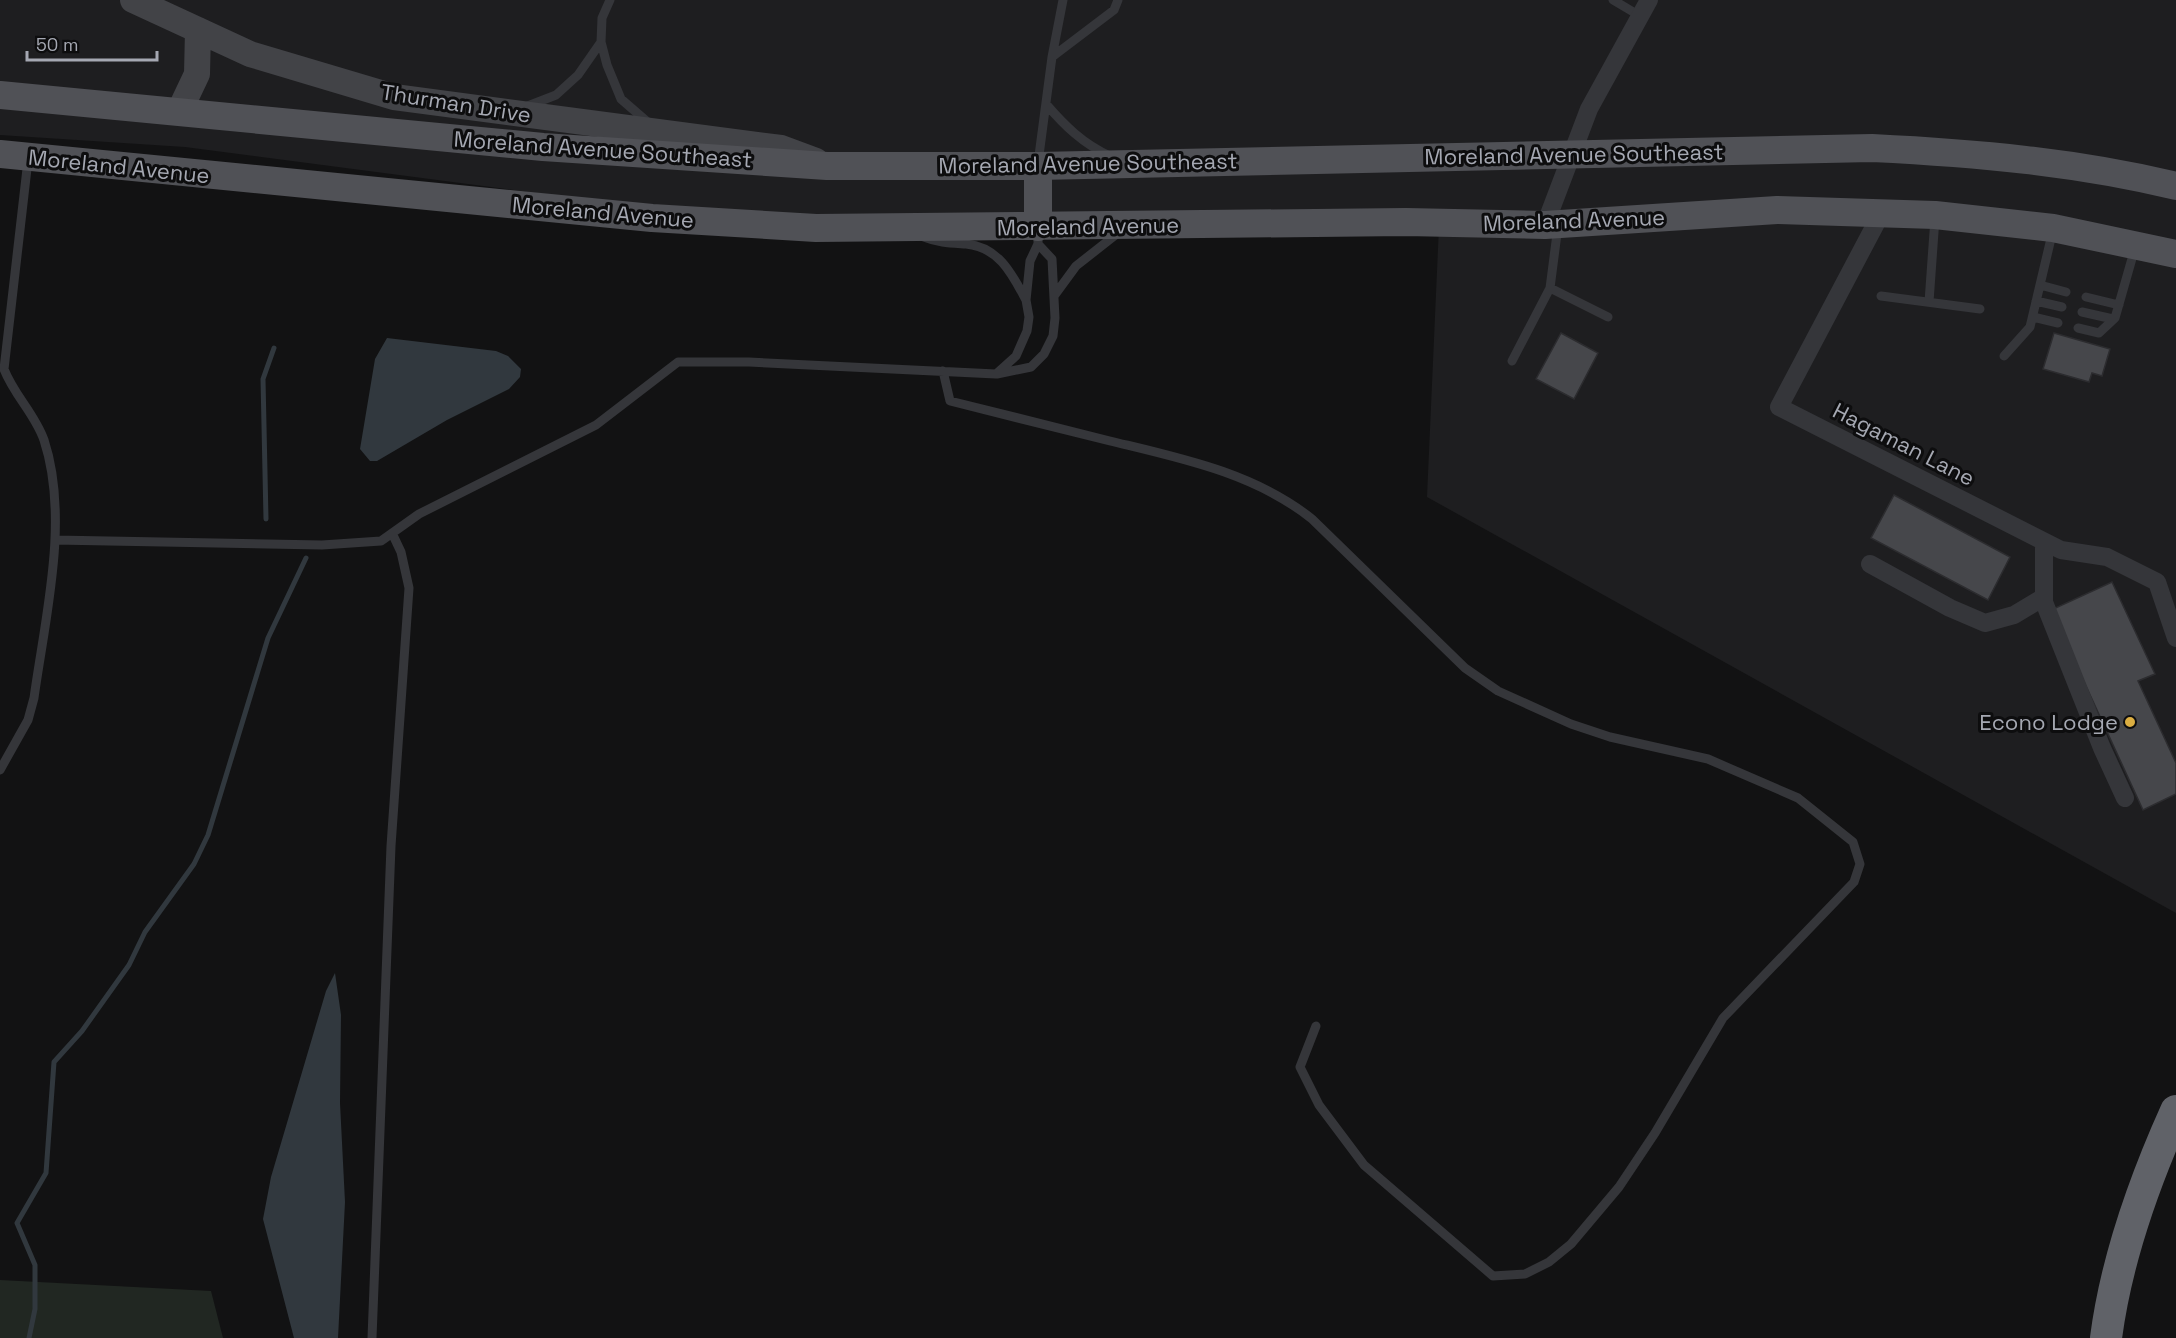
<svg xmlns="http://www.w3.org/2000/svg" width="2176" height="1338" viewBox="0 0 2176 1338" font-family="'Space Grotesk',sans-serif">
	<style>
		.built { fill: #1e1e20 }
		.green { fill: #212722 }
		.water { fill: #31383e }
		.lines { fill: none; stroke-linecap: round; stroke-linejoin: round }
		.stream { stroke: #31383e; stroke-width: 5 }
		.building { fill: #46474b; stroke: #2c2c2f; stroke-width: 1.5 }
		.service { stroke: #35363a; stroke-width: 9 }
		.minor { stroke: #35363a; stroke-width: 18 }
		.secondary { stroke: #424347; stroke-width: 26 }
		.primary { stroke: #505156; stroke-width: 28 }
		.motorway { stroke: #606268; stroke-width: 32 }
		.poi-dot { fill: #dbae42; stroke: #0d0d0e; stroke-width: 2 }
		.labels { text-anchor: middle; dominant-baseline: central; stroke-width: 6; stroke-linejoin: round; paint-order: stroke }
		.street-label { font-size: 22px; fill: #a5a8b2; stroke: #0d0d0e }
		.poi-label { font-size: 22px; fill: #a5a8b2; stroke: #0d0d0e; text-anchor: end }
	</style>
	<rect width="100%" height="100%" fill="#121213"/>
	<path class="built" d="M0,0H2176V913L1427,497L1439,226L683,212L185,147L0,135Z"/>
	<path class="green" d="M0,1280L211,1291L223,1338H0Z"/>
	<path class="water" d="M387,338L496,351L508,356L521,369L520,377L509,389L447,420L377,461H370L360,449L375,359Z
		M335,973L341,1015L340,1103L345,1202L338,1338H294L263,1219L271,1177L326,991Z"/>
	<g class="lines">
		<path class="stream" d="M266,519L263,379L274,348
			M29,1338L35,1309V1265L17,1223L46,1173L54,1062L82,1031L129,965L145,932L194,864L208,835L268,638L306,558"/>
	</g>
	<path class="building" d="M1561,333L1598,353L1574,399L1536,379Z
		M2054,333L2110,349L2102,376L2092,373L2089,382L2043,369Z
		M1894,495L2010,557L1988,600L1871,538Z
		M2112,582L2155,674L2138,681L2176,763V794L2143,810L2051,610Z"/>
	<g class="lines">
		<path class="service" d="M610,0L602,18L601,42L607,65L621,99L651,125
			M1613,0L1640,16
			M1052,57L1114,10L1118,0
			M1046,104C1064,125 1083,144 1110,156
			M525,107L556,95L578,75L601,42
			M1038,163L1052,57L1063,0
			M924,237C939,243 950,243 966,244C999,247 1012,274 1026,300
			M2040,285L2066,292
			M1550,288L1608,317
			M1054,296L1076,266L1118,233
			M1881,296L1980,309
			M2086,297L2119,305
			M2036,301L2062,307
			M1929,302L1935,218
			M2082,312L2113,319
			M2033,317L2058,323
			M2078,328L2099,333L2115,318L2135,248
			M2004,356L2030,327L2053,230
			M1512,361L1550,288L1558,226
			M943,371L950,401C1003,414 1056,427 1110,441C1180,458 1255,473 1312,519L1465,668L1498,691L1571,724L1610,737L1708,759L1798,798L1853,842L1860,864L1854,882L1723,1018L1655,1133L1619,1187L1571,1244L1549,1262L1525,1274L1493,1276L1364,1165L1319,1105L1300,1067L1316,1026
			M997,374L1031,367L1044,354L1053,336L1055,318L1052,259L1038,244
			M55,540L322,545L381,541L419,514L596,425L678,362H749L996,374L1016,356L1027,331L1029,317L1026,300L1030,261L1038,244V230
			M0,770L28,720L34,698C45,618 70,519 44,440C35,414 14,395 4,369L28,160
			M372,1338L391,846L409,588L401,552L392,533"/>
		<path class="minor" d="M1882,212L1779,407L2061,550L2107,557L2157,582L2176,638
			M1545,225L1589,109L1649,0
			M2044,542V602L2102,748L2125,798
			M1870,564L1950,608L1985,623L2014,615L2044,597"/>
		<path class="secondary" d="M133,0L250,54L394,97L781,148L816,161
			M179,112L197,74L198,30"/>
		<path class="primary" d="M0,95L543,147L827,166H1038L1872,148C1974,153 2077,162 2176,186
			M0,154L652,218L816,228L1406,222L1545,225L1777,210L1935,215L2053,228L2176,254
			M1038,166V227"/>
		<path class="motorway" d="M2106,1338C2116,1261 2144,1182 2176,1111"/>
	</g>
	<circle class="poi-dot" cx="2130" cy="722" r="6"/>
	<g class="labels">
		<g class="street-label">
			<text transform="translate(456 103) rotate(9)">Thurman Drive</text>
			<text transform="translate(603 149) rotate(4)">Moreland Avenue Southeast</text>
			<text transform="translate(1574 154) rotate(-1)">Moreland Avenue Southeast</text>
			<text transform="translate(1088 163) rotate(-1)">Moreland Avenue Southeast</text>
			<text transform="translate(119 166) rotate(6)">Moreland Avenue</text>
			<text transform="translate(603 212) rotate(5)">Moreland Avenue</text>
			<text transform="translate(1574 220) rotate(-2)">Moreland Avenue</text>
			<text transform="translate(1088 226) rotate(-1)">Moreland Avenue</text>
			<text transform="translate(1904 444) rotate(27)">Hagaman Lane</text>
		</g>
		<g class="poi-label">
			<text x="2118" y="722">Econo Lodge</text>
		</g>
	</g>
	<path d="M27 51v9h130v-9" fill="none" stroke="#a5a8b2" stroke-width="3"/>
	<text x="36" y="51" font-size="18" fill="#a5a8b2" stroke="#0d0d0e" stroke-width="4.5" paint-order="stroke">50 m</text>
</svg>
